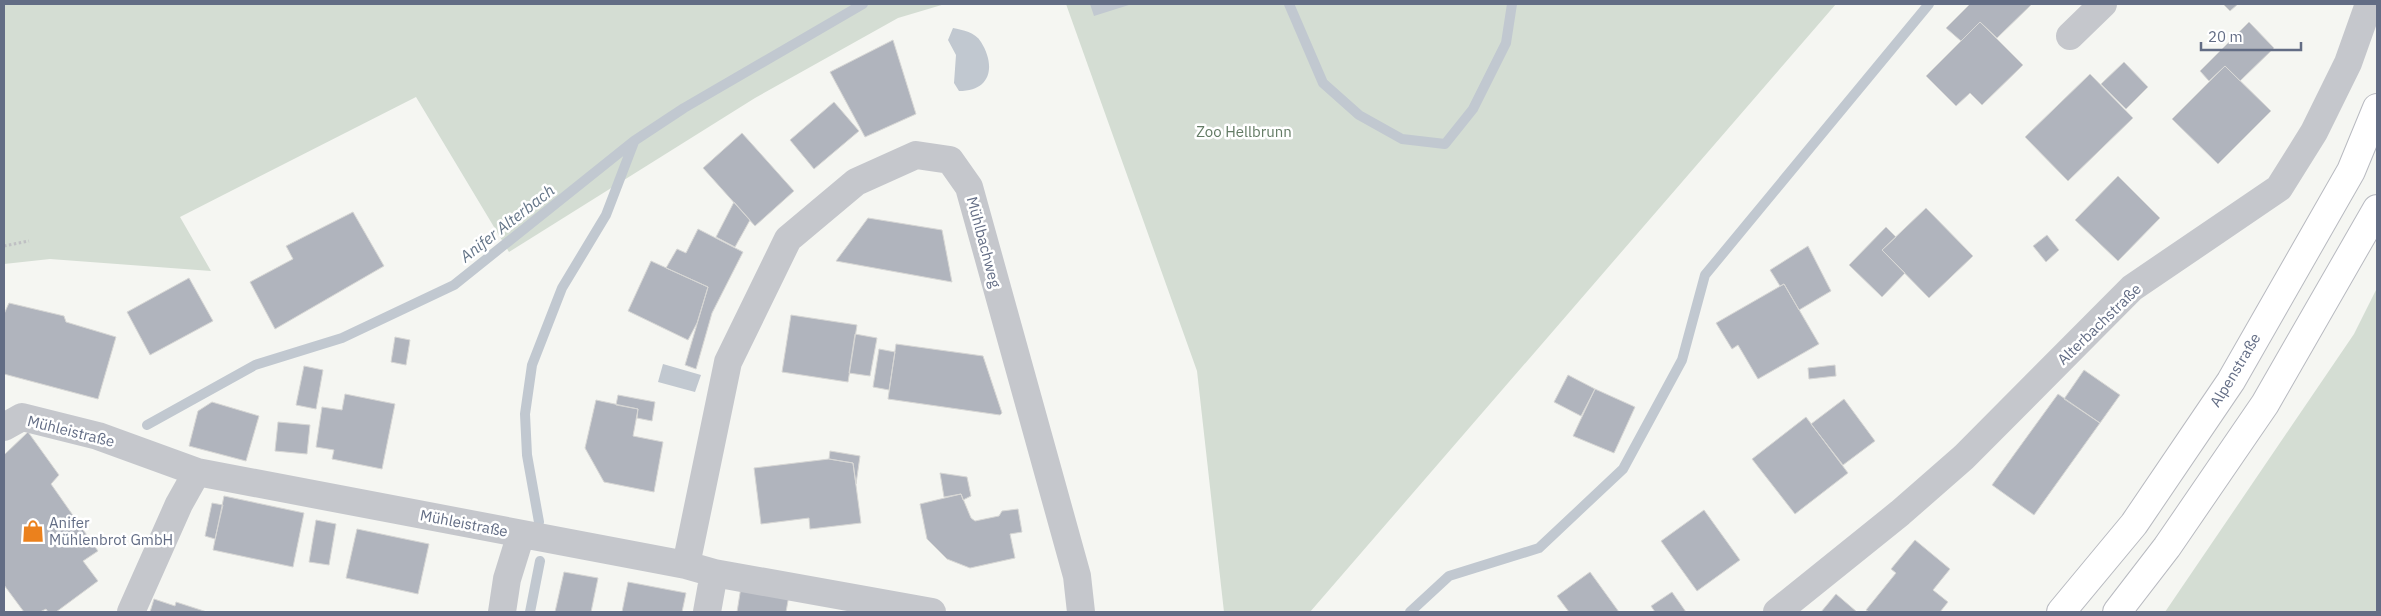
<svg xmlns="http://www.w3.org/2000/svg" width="2381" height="616" viewBox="0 0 2381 616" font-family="'IBM Plex Sans',sans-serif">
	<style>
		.green { fill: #d4ddd3 }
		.water { fill: #c1c8d0 }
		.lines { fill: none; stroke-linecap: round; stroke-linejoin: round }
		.stream { stroke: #c1c8d0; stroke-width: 10 }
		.building { fill: #b0b4bd; stroke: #d7d7d5 }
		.major-casing { stroke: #b8bac0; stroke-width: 30 }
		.path { stroke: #bfc0c3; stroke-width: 3; stroke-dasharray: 2.5 2.5; stroke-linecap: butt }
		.minor { stroke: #c5c7cc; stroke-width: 28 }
		.major { stroke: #fff; stroke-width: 28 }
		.labels { text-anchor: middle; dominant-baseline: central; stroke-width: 5; stroke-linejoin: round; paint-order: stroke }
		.park-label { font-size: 15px; fill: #637b64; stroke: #fff }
		.street-label { font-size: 15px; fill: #636d85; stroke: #fff }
		.poi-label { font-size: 15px; fill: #636d85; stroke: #fff; text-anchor: start }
		.water-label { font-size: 16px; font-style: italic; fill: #647588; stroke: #fff }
	</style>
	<rect width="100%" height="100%" fill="#f5f6f2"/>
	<path class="green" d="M4,4H945L898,18L755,98L509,252L416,97L180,217L211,271L50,259L4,264Z
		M1066,4H1836L1310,612H1224L1197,371Z
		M2377,288V612H2165L2354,334Z"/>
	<path class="water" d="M1090,4H1132L1094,16Z
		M953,28C963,30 975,32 981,42C996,66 991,91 959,91L954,83L956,55L948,40Z
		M663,364L701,375L695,392L658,382Z"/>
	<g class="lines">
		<path class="stream" d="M1289,4L1323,83L1359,115L1402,139L1445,144L1473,109L1506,43L1512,4
			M147,425L255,365L342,338L454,285L634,141L684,108L863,4
			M539,522L527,455L525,414L532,365L562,288L606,215L634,142
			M530,612L540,561
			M1410,612L1449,576L1539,548L1623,469L1682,360L1705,275L1929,4"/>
	</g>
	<path class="building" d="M1970,4H2032L1997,38L1980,22L1961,41L1946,28Z
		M2223,4H2238L2230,11Z
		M1980,22L2023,65L1982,105L1970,93L1956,106L1926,76Z
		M2249,22L2274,48L2240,81L2225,66L2209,81L2200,71Z
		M893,40L916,114L865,137L830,72Z
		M2124,62L2148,87L2126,109L2101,84Z
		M2225,66L2271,111L2218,164L2172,119Z
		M2090,74L2133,118L2068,181L2025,137Z
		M834,102L859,131L814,169L790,140Z
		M742,133L794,191L755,226L703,168Z
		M2118,176L2160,218L2118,261L2075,220Z
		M734,202L750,220L735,247L716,237Z
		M1926,208L1973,256L1929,298L1882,250Z
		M353,212L384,266L275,329L250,282L293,259L286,246Z
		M868,218L942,230L952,282L836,261Z
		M1886,227L1896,237L1882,250L1905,273L1882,297L1849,265Z
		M698,229L743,252L712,313L696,369L685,365L708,287L666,268L677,249L686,253Z
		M2047,235L2059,250L2046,262L2033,246Z
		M1808,246L1831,291L1799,310L1784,284L1780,286L1770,270Z
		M651,261L708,287L697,323L688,340L628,311Z
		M189,278L213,321L150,355L127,312Z
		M1784,284L1819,344L1758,379L1738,345L1732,349L1716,323Z
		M9,303L64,316L66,322L116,337L98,399L4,374V314Z
		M791,315L857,325L848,382L782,372Z
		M855,334L877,338L870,376L849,373Z
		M395,337L410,340L406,365L391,362Z
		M896,344L983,356L1002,413L1000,415L888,399Z
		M879,349L895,352L889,390L873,387Z
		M1835,365L1836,376L1809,379L1808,368Z
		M304,366L323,370L316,409L296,405Z
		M2084,370L2120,395L2100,423L2064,399Z
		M1568,375L1595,389L1581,416L1554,402Z
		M1595,389L1635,407L1614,453L1573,436Z
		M345,394L395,404L382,469L332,459L334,450L316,447L322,407L342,410Z
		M2058,394L2100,423L2034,515L1992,485Z
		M618,395L655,402L652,421L637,418L638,409L616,405Z
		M1844,399L1875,441L1843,465L1811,424Z
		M596,400L638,409L633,436L663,442L654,492L604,482L585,448Z
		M212,402L259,416L246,461L189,446L198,411Z
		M1806,417L1848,473L1795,514L1752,459Z
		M278,422L310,425L307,454L275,451Z
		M28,432L59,475L51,484L98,551L83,561L98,581L56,612H48L46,609L40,612H24L4,585V455Z
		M830,451L860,456L856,484L853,463L829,459Z
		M829,459L853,463L861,523L810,529L809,518L761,524L754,468Z
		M940,473L967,477L971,496L963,500L961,494L944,497Z
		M961,494L971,518L975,521L999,516L1002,511L1018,509L1022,532L1010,534L1015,558L970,568L947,559L927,539L920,504Z
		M224,496L304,513L293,567L213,550Z
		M212,503L223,505L215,539L205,536Z
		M1704,510L1740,560L1697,591L1661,541Z
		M316,520L336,524L329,565L309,562Z
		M357,529L429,544L418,594L346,578Z
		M1915,540L1950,569L1933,590L1948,602L1940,612H1869L1866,610L1896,573L1891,569Z
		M564,572L598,578L591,612H555Z
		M1590,572L1619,612H1569L1557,596Z
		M628,582L686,593L682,612H622Z
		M741,587L789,595L786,612H737Z
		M1672,592L1686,612H1655L1651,606Z
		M1836,594L1857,612H1821Z
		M154,599L175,606L176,602L207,612H150Z"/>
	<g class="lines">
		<defs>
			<path id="major" d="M2061,612L2134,524L2231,381L2351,171L2377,108
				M2117,612L2167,547L2265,404L2377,209"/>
		</defs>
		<use href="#major" class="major-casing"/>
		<path class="path" d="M4,246L29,241"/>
		<path class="minor" d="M2070,36L2103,4
			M4,427L22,417L98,436L197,472L686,565L714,573L932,612
			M686,565L728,362L788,239L856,182L916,155L950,160L969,187L1077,576L1081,612
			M131,612L179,504L197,472
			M502,612L507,579L521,534
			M707,612L714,573
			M1777,612L1900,513L1964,457L2132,288L2279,188L2314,132L2348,63L2369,4"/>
		<use href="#major" class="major"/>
	</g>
	<defs>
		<symbol id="shop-bare" viewBox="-9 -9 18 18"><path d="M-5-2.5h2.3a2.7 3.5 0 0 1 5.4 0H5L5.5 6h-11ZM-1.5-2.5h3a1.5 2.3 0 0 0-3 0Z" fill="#eb811d" stroke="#fff" stroke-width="2.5" paint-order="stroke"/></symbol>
	</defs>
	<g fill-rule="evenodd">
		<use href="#shop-bare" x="17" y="515" width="32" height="32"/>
	</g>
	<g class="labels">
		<g class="park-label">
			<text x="1244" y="131">Zoo Hellbrunn</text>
		</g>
		<g class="street-label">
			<text transform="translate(984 242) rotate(75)">Mühlbachweg</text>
			<text transform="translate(2099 324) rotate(-44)">Alterbachstraße</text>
			<text transform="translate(2235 370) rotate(-59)">Alpenstraße</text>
			<text transform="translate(71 431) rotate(14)">Mühleistraße</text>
			<text transform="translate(464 523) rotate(11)">Mühleistraße</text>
		</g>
		<g class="poi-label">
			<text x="49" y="522">Anifer<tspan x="49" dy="17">Mühlenbrot GmbH</tspan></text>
		</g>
		<g class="water-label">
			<text transform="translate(507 223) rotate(-38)">Anifer Alterbach</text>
		</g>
	</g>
	<rect width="2381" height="616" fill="none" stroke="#636d85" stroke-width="10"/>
	<path d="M2201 42v8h100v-8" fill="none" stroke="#636d85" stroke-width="2.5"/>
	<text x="2208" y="42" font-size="15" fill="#636d85" stroke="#ffffff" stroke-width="4" paint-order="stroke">20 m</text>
</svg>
